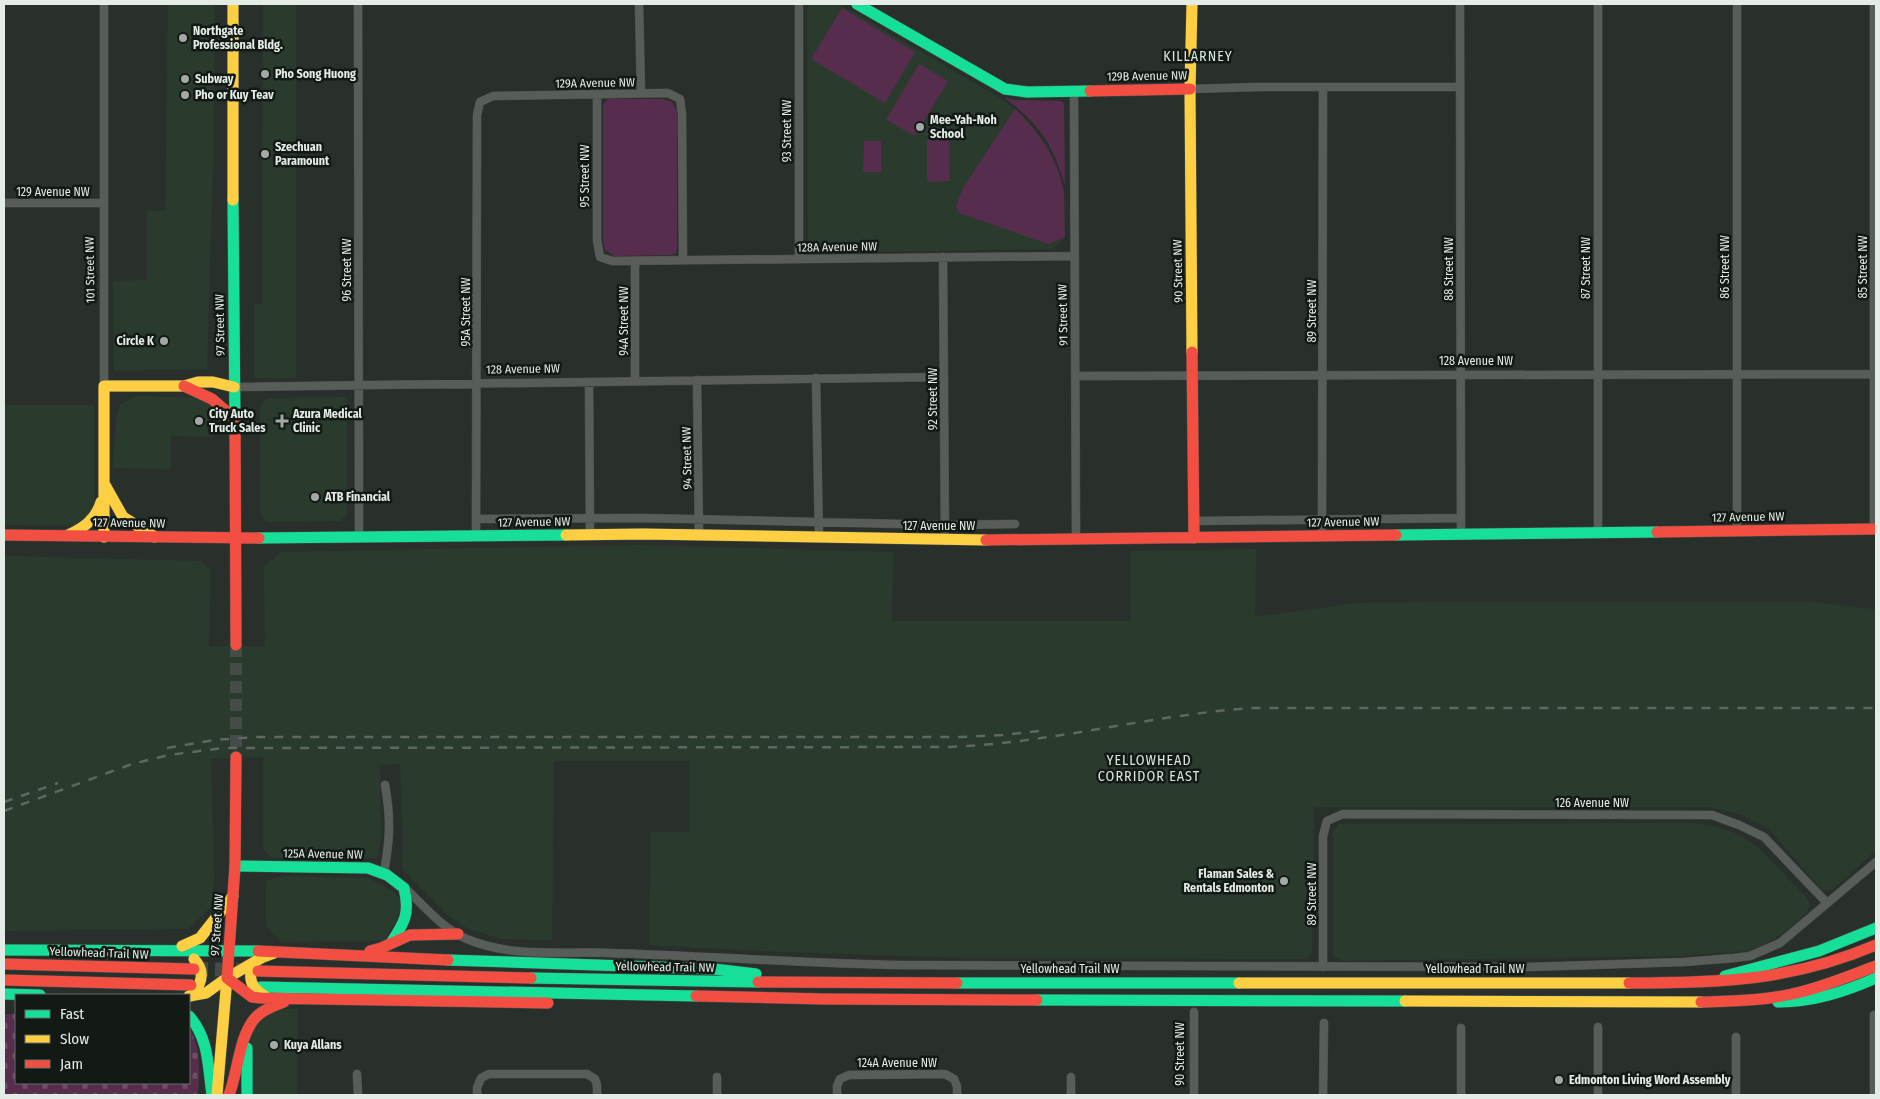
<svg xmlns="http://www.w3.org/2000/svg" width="1880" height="1099" viewBox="0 0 1880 1099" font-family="'Fira Sans Condensed',sans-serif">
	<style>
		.built { fill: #2a3b2e }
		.green { fill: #572d4d }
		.cemetery { fill: url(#cemetery-stones) }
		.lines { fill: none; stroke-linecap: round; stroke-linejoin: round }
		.primary-tunnel { stroke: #454c47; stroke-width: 12; stroke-dasharray: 12 6; stroke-linecap: butt }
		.highway-tunnel { stroke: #454c47; stroke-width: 14; stroke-dasharray: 14 7; stroke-linecap: butt }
		.street-casing { stroke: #494e4a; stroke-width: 9 }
		.fast-casing { stroke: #494e4a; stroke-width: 12 }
		.slow-casing { stroke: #494e4a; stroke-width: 12 }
		.jam-casing { stroke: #494e4a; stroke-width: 12 }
		.street { stroke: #595d5a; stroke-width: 8 }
		.fast { stroke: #16e098; stroke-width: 11 }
		.slow { stroke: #ffcf43; stroke-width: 11 }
		.jam { stroke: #f24e42; stroke-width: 11 }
		.rail { stroke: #606662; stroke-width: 2.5; stroke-dasharray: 9 9; stroke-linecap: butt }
		.poi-dot { fill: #a3aaa5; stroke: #131915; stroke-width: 2 }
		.labels { text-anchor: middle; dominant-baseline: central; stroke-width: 5; stroke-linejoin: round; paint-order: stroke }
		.poi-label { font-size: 12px; font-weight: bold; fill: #e4ece6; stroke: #131915; text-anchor: start }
		.street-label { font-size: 12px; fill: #e4ece6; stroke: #131915 }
		.neighbourhood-label { font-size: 14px; letter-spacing: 1px; fill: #d8e7dc; stroke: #131915 }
	</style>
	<defs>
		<pattern id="cemetery-stones" width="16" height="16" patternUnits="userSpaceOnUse" patternTransform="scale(1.25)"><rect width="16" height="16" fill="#572d4d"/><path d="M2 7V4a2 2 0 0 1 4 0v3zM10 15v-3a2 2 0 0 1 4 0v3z" fill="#6f4c67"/></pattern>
	</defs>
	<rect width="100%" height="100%" fill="#29302b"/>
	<path class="built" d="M168,4H215L213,164L207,369L114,371L113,281L147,280V211H165Z
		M263,4H296V378H255L254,377V304H262Z
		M813,4H835L854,12L1005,101L1028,121L1046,144L1054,161L1064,193L1065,237L1053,249L812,253L808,247L807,7Z
		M135,396L203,398L214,406L215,437L171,436V469L113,468L116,420L120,405Z
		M347,397V514L340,521L267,522L260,515V406L267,398Z
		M4,405H94V526L4,525Z
		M640,545L893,552L892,621H1130L1131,551L1256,549L1255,617L1357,603L1432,602H1811L1873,609H1876V850L1832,890H1822L1769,829L1745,816L1711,807H1314L1312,952L1307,959L968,958L784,952L649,945L651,832H689L690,761H554L552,940L501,939L467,928L448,915L402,869L403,842L400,764L380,765L381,839L378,858L315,859L271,857L263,849V757L211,759L214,876L212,906L188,929L4,931V556L200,561L211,570L209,646H265L264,566L282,552Z
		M1692,823L1713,826L1738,834L1759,848L1806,897L1810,905L1807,912L1785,932L1766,944L1747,951L1679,956L1342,961L1333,955V832L1339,824Z
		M283,876L369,878L394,892L401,902L398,918L384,941L281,942L266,926V881Z
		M276,1009H298L297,1095H252L251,1034L255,1024Z"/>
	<path class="green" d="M842,8L915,52L885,103L811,59Z
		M919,64L948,81L915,136L886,120Z
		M1004,97L1014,100L1062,101L1064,104L1065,185C1051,140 1040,126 1004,97Z
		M608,99H662L672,102L677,111V248L676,253L671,255L614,256L605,250L603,240V104Z
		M1015,109C1039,132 1059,160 1064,193C1065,207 1064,223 1065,237L1048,244L959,213L956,206L963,188Z
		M927,134H949L950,181L927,182Z
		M864,141H881V172H863Z"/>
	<path class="cemetery" d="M4,1014H16V1083H189V1028C202,1048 199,1072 198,1095H4Z"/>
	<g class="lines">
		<path class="primary-tunnel" d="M236,645V757"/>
		<path class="highway-tunnel" d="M194,969L240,970"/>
		<defs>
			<path id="street" d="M104,4V386
				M358,4L359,537
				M639,4L641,93
				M799,4V259
				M1460,4L1461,534
				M1598,4V532
				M1737,4V531
				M1190,89L1257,87H1460
				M1074,91L1076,539
				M597,94V240L600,257L612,261L1074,256
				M4,203H103
				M943,257L945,541
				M1075,376L1876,374
				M816,378L819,538
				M697,380L699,535
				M635,381V261
				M589,382L590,535
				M234,387L944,377
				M476,519L643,518L945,525L1015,524
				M1193,521L1461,518
				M1874,530V4
				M476,536L477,115L480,102L493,96L668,93L680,99L682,114L683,260
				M1322,536L1323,87
				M384,872C390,840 391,818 385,785
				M406,889C425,907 443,929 467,939C511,958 563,951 609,953C705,956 801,963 896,965L1528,967L1684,962L1734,958L1750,956L1780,943L1876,862
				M1323,967V836L1327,821L1343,814L1712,815L1739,825L1764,837L1827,903
				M1194,1012V1095
				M1598,1027V1095
				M1461,1028V1095
				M1736,1037V1095
				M357,1074L358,1095
				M717,1077V1095
				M1071,1077V1095
				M477,1095V1088L481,1078L489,1074H587L595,1079L597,1085V1095
				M837,1095V1086L840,1079L849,1075L945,1074L954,1079L957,1086V1095
				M1323,1095L1324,1023
				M1874,1095V1015"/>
			<path id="fast" d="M857,4L1005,89L1027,92L1090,91
				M233,200L235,421
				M1396,535L1657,532
				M259,538L566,535
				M235,866L368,868L387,875L404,888
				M391,943C405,922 410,913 404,888
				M4,950L258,951
				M448,960L714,969L756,974
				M1725,976L1819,951L1876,928
				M531,978L758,982
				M957,983H1239
				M261,987L696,996
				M4,994L40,995
				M1037,1000L1405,1001
				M1778,1002C1813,1002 1844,992 1876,978
				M189,1016C209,1038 208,1067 212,1095
				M247,1048V1093"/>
			<path id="slow" d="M233,4V200
				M1192,4L1190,89L1192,352
				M105,485L123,517L155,537
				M68,535C84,528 96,519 101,502
				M566,535L643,534L986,540
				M104,537V386H184L198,382H213L234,387
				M182,946L200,938L233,896
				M255,962C247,976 250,988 265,996
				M1239,983H1629
				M189,996L206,993L227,978L263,957L274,953
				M191,996C202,984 206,972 194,959
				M1405,1001L1701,1002
				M217,1095L227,978"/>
			<path id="jam" d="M1090,91L1190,89
				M1192,352L1194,538
				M184,386L212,399L235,419
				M235,421L236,645
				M1657,532L1876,529
				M4,535L259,538
				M986,540L1396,535
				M258,951L448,960
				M370,951L381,948L410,935L458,934
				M4,964L194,969
				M258,971L531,978
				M227,978L235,866L236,757
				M227,978L252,997L260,998L548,1003
				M4,980L191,985
				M758,982L957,983
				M1629,983C1719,983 1791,981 1876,945
				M696,996L823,999L1037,1000
				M1701,1002C1731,1001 1762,1001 1792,994C1821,988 1849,976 1876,966
				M229,1095C238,1072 239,1035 256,1017C264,1009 274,1006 284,1002"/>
		</defs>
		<use href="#street" class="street-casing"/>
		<use href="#fast" class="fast-casing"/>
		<use href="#slow" class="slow-casing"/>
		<use href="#jam" class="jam-casing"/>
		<use href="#street" class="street"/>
		<use href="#fast" class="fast"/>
		<use href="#slow" class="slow"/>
		<use href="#jam" class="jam"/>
		<path class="rail" d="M167,748L214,740L257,737H961L1002,735L1048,730
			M4,802L58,783
			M4,811L132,764L169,755L223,748L945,747C1049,744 1149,715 1252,708H1876"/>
	</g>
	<g class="poi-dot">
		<circle cx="183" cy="38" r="5"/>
		<circle cx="265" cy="74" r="5"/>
		<circle cx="185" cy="79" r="5"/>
		<circle cx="185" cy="95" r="5"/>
		<circle cx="920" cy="127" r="5"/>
		<circle cx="265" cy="154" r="5"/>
		<circle cx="164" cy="341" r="5"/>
		<circle cx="199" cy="421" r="5"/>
		<path d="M279.5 413.5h5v5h5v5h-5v5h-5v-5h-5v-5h5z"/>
		<circle cx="315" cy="497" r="5"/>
		<circle cx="1284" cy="881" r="5"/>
		<circle cx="274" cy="1045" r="5"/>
		<circle cx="1559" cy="1080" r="5"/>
	</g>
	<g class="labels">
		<g class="poi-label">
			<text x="193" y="31">Northgate<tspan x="193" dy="14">Professional Bldg.</tspan></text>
			<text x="275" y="74">Pho Song Huong</text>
			<text x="195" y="79">Subway</text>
			<text x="195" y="95">Pho or Kuy Teav</text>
			<text x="930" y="120">Mee-Yah-Noh<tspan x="930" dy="14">School</tspan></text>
			<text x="275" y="147">Szechuan<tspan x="275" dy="14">Paramount</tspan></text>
			<text x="154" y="341" text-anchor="end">Circle K</text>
			<text x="209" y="414">City Auto<tspan x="209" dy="14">Truck Sales</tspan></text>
			<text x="293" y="414">Azura Medical<tspan x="293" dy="14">Clinic</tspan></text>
			<text x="325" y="497">ATB Financial</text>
			<text x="1274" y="874" text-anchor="end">Flaman Sales &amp;<tspan x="1274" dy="14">Rentals Edmonton</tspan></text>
			<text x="284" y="1045">Kuya Allans</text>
			<text x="1569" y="1080">Edmonton Living Word Assembly</text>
		</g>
		<g class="street-label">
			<text transform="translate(1147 76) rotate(-1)">129B Avenue NW</text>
			<text transform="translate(595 83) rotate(-1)">129A Avenue NW</text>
			<text transform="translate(787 131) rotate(-90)">93 Street NW</text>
			<text transform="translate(585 176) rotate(-90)">95 Street NW</text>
			<text x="53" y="192">129 Avenue NW</text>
			<text transform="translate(837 247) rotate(-1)">128A Avenue NW</text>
			<text transform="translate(1725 267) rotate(-90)">86 Street NW</text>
			<text transform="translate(1863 267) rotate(-90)">85 Street NW</text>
			<text transform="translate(1586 268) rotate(-90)">87 Street NW</text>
			<text transform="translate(1449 269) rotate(-90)">88 Street NW</text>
			<text transform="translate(90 270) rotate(-91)">101 Street NW</text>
			<text transform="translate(347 270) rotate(-90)">96 Street NW</text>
			<text transform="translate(1178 271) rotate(-91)">90 Street NW</text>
			<text transform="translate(1312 311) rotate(-90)">89 Street NW</text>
			<text transform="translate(466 312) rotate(-90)">95A Street NW</text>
			<text transform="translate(1063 315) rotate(-91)">91 Street NW</text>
			<text transform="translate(624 321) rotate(-90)">94A Street NW</text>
			<text transform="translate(220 325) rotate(-91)">97 Street NW</text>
			<text x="1476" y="361">128 Avenue NW</text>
			<text transform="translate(523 369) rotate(-1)">128 Avenue NW</text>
			<text transform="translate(933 399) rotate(-90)">92 Street NW</text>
			<text transform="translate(687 458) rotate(-91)">94 Street NW</text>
			<text transform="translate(1748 517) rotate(-1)">127 Avenue NW</text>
			<text transform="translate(534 522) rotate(-1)">127 Avenue NW</text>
			<text transform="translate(1343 522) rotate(-1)">127 Avenue NW</text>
			<text transform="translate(129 523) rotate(1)">127 Avenue NW</text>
			<text x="939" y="526">127 Avenue NW</text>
			<text x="1592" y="803">126 Avenue NW</text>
			<text transform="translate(323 854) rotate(1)">125A Avenue NW</text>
			<text transform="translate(1312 894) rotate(-90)">89 Street NW</text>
			<text transform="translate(217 925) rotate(-86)">97 Street NW</text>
			<text transform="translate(99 953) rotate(2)">Yellowhead Trail NW</text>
			<text transform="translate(665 967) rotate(1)">Yellowhead Trail NW</text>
			<text x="1070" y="969">Yellowhead Trail NW</text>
			<text x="1475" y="969">Yellowhead Trail NW</text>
			<text transform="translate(1180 1054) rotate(-90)">90 Street NW</text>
			<text x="897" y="1063">124A Avenue NW</text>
		</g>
		<g class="neighbourhood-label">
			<text x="1198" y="56">KILLARNEY</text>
			<text x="1149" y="760">YELLOWHEAD<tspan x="1149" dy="16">CORRIDOR EAST</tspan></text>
		</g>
	</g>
	<rect width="1880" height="1099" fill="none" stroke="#e4ece6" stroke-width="10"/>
	<rect x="15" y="994" width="175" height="90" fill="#131915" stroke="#676d69"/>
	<rect x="25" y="1010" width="25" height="8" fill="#16e098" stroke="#676d69"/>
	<text x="60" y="1019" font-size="15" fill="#e4ece6">Fast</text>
	<rect x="25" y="1035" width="25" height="8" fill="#ffcf43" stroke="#676d69"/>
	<text x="60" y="1044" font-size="15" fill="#e4ece6">Slow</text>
	<rect x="25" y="1060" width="25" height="8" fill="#f24e42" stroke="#676d69"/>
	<text x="60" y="1069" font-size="15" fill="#e4ece6">Jam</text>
</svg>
